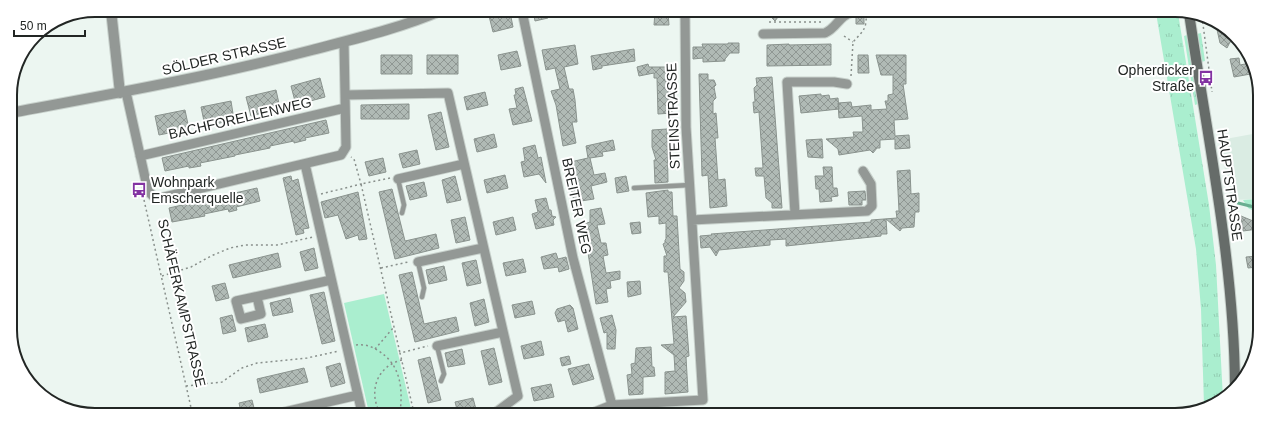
<svg xmlns="http://www.w3.org/2000/svg" width="1270" height="425" viewBox="0 0 1270 425" font-family="Helvetica,sans-serif">
	<style>
		.built { fill: #daece3 }
		.grass { fill: url(#grass-tufts) }
		.park { fill: #aaeecf }
		.lines { fill: none; stroke-linecap: round; stroke-linejoin: round }
		.stream { stroke: #69ae90; stroke-width: 3 }
		.building { fill: url(#building-cross-hatch); stroke: #8a938e }
		.service-casing { stroke: #c8d1cc; stroke-width: 6 }
		.minor-casing { stroke: #c8d1cc; stroke-width: 11 }
		.tertiary-casing { stroke: #c8d1cc; stroke-width: 12 }
		.secondary-casing { stroke: #c8d1cc; stroke-width: 12 }
		.path { stroke: #89908c; stroke-width: 1.5; stroke-dasharray: 2 3; stroke-linecap: butt }
		.service { stroke: #939895; stroke-width: 4.5 }
		.minor { stroke: #939895; stroke-width: 9 }
		.tertiary { stroke: #939895; stroke-width: 10 }
		.secondary { stroke: #666c69; stroke-width: 10 }
		.labels { text-anchor: middle; dominant-baseline: central; stroke-width: 4; stroke-linejoin: round; paint-order: stroke }
		.street-label { font-size: 14px; fill: #222624; stroke: #fff }
		.poi-label { font-size: 14px; fill: #222624; stroke: #fff; text-anchor: end }
		.rim { fill: none; stroke: #222624; stroke-width: 2 }
	</style>
	<defs>
		<pattern id="grass-tufts" width="24" height="20" patternUnits="userSpaceOnUse"><rect width="24" height="20" fill="#aaeecf"/><path d="M3 7l-1-3M5 7V3M7 7l1-3M15 17l-1-3M17 17v-4M19 17l1-3" fill="none" stroke="#92ccb2"/></pattern>
		<pattern id="building-cross-hatch" width="8" height="8" patternUnits="userSpaceOnUse"><rect width="8" height="8" fill="#b0bab5"/><path d="M0 0l8 8M0 8l8-8" fill="none" stroke="#8f9793"/></pattern>
	</defs>
	<rect width="100%" height="100%" fill="#ecf6f1"/>
	<path class="built" d="M1258,133V199L1230,200L1220,140Z"/>
	<path class="grass" d="M1156,13H1178L1209,205L1216,265L1223,399L1204,406L1201,309L1196,249Z
		M1201,33L1205,61L1201,62L1197,34Z
		M1187,35L1198,104L1195,105L1184,36Z
		M1258,199V213L1248,208L1243,200Z"/>
	<path class="park" d="M384,294L412,413H369L344,303Z"/>
	<g class="lines">
		<path class="stream" d="M1238,203L1258,208"/>
	</g>
	<path class="building" d="M533,11H546L548,18L535,21Z
		M510,12L513,27L493,32L489,16Z
		M655,12H668L669,25H654Z
		M766,12H778V17L775,21Z
		M858,16H864V24H856V17Z
		M1216,25L1239,39V40L1230,42L1227,48L1220,43Z
		M728,43H739V53H730L725,59V61L703,62V58L693,59V47H703L702,44H728Z
		M789,44V45L831,44V65L767,66V45Z
		M575,45L578,64L564,67L569,89H573L575,100L577,122H572L576,143L563,146L556,105L551,91L560,89L555,68L546,70L542,50Z
		M634,49L635,61L602,66V68L593,70L591,56Z
		M517,51L521,66L501,70L498,55Z
		M381,55H412V74H381Z
		M427,55H458V74H427Z
		M858,55H868L869,73H858Z
		M876,55H906V84H903L908,119L894,120L895,136L909,135L910,148L895,149V139L880,140V148H877L873,153L870,150L839,155L838,149L826,139L854,137L853,132H863L862,116L839,118L838,103L851,102L852,107L871,105V110L887,109L885,101H888V95L893,94V75H881Z
		M1239,58L1240,65L1250,63L1256,73L1234,77L1230,59Z
		M648,64L649,67H669L672,113L658,114L657,78H654V73L639,76L637,67Z
		M699,74H708V80H714L716,85L714,87L716,98L713,101V114L716,113L718,138H715L718,180L725,179L727,206L710,208L708,175L702,176Z
		M772,77L782,208H772V203L766,198L764,176H756L755,168H763L759,112L754,113L753,102H755L754,88L757,85L756,78Z
		M320,78L325,97L296,105L291,86Z
		M523,87L532,121L513,125L509,109L517,108L514,95H516L515,89Z
		M276,90L280,108L251,116L246,97Z
		M485,92L488,105L467,110L464,97Z
		M821,94V96L829,95L830,99L838,98L839,109L801,113L799,96Z
		M231,101L234,120L205,126L201,107Z
		M409,104V119H361V105Z
		M185,110L189,129L159,135L155,116Z
		M441,112L449,147L436,150L428,115Z
		M326,120L329,133L305,138L306,140L294,143V141L270,146V148L235,155V156L200,163L201,166L189,168V166L165,171L162,158Z
		M667,129L668,182L655,183L654,160H656L652,147V130Z
		M494,134L497,147L477,152L474,139Z
		M822,139L823,158L808,157L806,140Z
		M613,140L615,150L602,152L603,156L590,158L594,175L605,173L607,182L591,186L594,199L574,202L566,163L588,158L586,146Z
		M535,145L538,158L541,157L546,183L539,174L524,177L521,162L525,161L523,148Z
		M417,150L420,164L403,168L399,154Z
		M383,158L386,172L369,176L365,162Z
		M823,167H832L833,188H837L838,196L831,197L832,201L820,202L819,189H816L815,176H824Z
		M910,170L911,194L919,193V212H915L914,227L902,228L900,231L886,219L887,234H881V236L786,246V239L770,240V245L719,250L716,256L710,247L701,248L700,236L712,235L711,234L871,222V220L897,218L896,211H899L897,171Z
		M505,175L508,188L487,193L484,180Z
		M291,176L292,181L298,179L309,228L303,229L304,233L296,235L283,178Z
		M455,176L461,200L447,203L442,180Z
		M626,176L629,191L617,193L615,178Z
		M424,182L427,196L410,200L406,186Z
		M257,188L260,201L236,207L237,210L229,212L228,209L204,214L205,216L172,222L169,208Z
		M392,189L405,241L436,234L439,248L395,259L379,192Z
		M668,190V192H672L673,216H677L680,269L684,272V281L679,288L685,293L686,302L673,317L686,316L689,356L686,357L688,392L665,394V372L675,371L674,355L661,345L674,344L668,272H664V256H667L663,244L665,243V240L666,239V223L659,224V216L648,217L646,193Z
		M865,191L866,200H862V205H849L848,192Z
		M358,192L367,239L359,240L358,235L346,239L338,215L325,218L321,202Z
		M546,198L549,210H551L552,216L556,217L553,220L554,225L536,229L532,214L538,212L535,200Z
		M601,208L605,224L597,225L601,243H606L608,255L603,256L606,273L620,271V279L610,281L611,288L606,289L608,302L596,304L586,240L584,241L581,225L590,222V210Z
		M1241,216L1258,223V229L1243,231Z
		M465,217L470,240L456,243L451,220Z
		M513,217L516,230L496,235L493,222Z
		M640,222L641,233L632,234L630,223Z
		M314,248L318,268L305,271L300,252Z
		M278,253L281,267L233,278L229,265Z
		M556,253L558,259L566,257L569,269L559,272L558,267L544,269L541,257Z
		M1258,256L1257,267L1248,268L1246,257Z
		M523,259L526,272L506,276L503,263Z
		M476,260L481,283L467,286L462,263Z
		M444,266L447,280L429,284L426,270Z
		M412,272L424,324L456,317L459,331L415,342L399,275Z
		M640,281L641,294L628,297L627,282Z
		M225,283L229,298L216,301L212,286Z
		M324,292L335,341L322,344L310,295Z
		M290,298L293,312L273,316L270,303Z
		M484,299L489,322L475,326L470,303Z
		M532,301L535,314L515,318L512,305Z
		M570,305L573,308L578,329L568,332L565,320L558,322L555,313L557,309Z
		M232,315L236,331L223,334L220,318Z
		M612,315L616,330L615,349H607V332L604,333L600,318Z
		M265,324L268,337L248,342L245,328Z
		M541,341L544,355L524,359L521,346Z
		M651,347L652,367H654L655,376L643,377V394L629,395L627,375L632,374L631,364L635,363L636,348Z
		M494,348L502,382L489,385L481,351Z
		M462,349L465,364L448,367L445,353Z
		M569,356L571,364L562,366L560,358Z
		M430,357L441,400L428,403L418,360Z
		M340,363L345,383L331,387L326,367Z
		M589,364L594,379L573,385L568,369Z
		M304,368L308,382L260,393L257,379Z
		M551,384L554,397L534,401L531,388Z
		M473,398L477,413H458L455,402Z
		M252,400L255,412H241L239,403Z"/>
	<g class="lines">
		<defs>
			<path id="service" d="M398,179L404,205L402,213
				M634,188L690,185
				M418,262L424,288L422,297
				M437,346L444,374L441,381"/>
			<path id="minor" d="M522,11L573,258L612,405
				M763,34L825,33C838,27 838,16 853,12
				M126,92L148,191L153,196L160,198L341,155L346,147L344,42
				M345,95L448,93L518,396L495,413
				M140,156L345,108
				M305,164L362,413
				M398,179L464,164
				M795,214L787,82H834L847,84
				M692,220L867,211L872,206L871,184L863,171
				M418,262L483,248
				M257,297L261,314L241,319L236,301L331,280
				M437,346L503,332
				M280,413L358,395
				M592,413L612,405L703,400L686,127L685,12"/>
			<path id="tertiary" d="M111,10L120,93
				M10,113C112,94 213,76 312,50C354,39 401,28 440,11"/>
			<path id="secondary" d="M1189,13C1207,137 1234,260 1235,386"/>
		</defs>
		<use href="#service" class="service-casing"/>
		<use href="#minor" class="minor-casing"/>
		<use href="#tertiary" class="tertiary-casing"/>
		<use href="#secondary" class="secondary-casing"/>
		<path class="path" d="M1202,17L1212,92
			M769,22H824
			M844,36L853,42
			M851,76L853,42C864,30 867,29 866,12
			M390,178L361,184L400,353
			M321,194L361,184L354,159L351,157
			M144,200L192,412
			M381,268L408,262
			M162,276L191,267L211,256L230,248L245,245H277L313,237
			M356,345C364,344 371,346 377,350C401,364 403,388 400,413
			M375,349L394,327
			M186,386L222,382L242,368L257,363L307,358L339,351
			M380,413C368,391 377,366 402,360
			M414,413L400,353L428,346"/>
		<use href="#service" class="service"/>
		<use href="#minor" class="minor"/>
		<use href="#tertiary" class="tertiary"/>
		<use href="#secondary" class="secondary"/>
	</g>
	<defs>
		<symbol id="bus-bare" viewBox="-9 -9 18 18"><path d="M-5-6H5V4H4V6H2V4H-2V6H-4V4H-5ZM-3.5-4V0h7V-4ZM-3.5 1.2v1.5H-2V1.2ZM2 1.2v1.5H3.5V1.2Z" fill="#8232a2" stroke="#fff" stroke-width="2.5" paint-order="stroke"/></symbol>
	</defs>
	<g fill-rule="evenodd">
		<use href="#bus-bare" x="1195" y="67" width="22" height="22"/>
		<use href="#bus-bare" x="128" y="179" width="22" height="22"/>
	</g>
	<g class="labels">
		<g class="street-label">
			<text transform="translate(224 56) rotate(-13)">SÖLDER STRASSE</text>
			<text transform="translate(673 116) rotate(-92)">STEINSTRASSE</text>
			<text transform="translate(240 118) rotate(-13)">BACHFORELLENWEG</text>
			<text transform="translate(1230 185) rotate(82)">HAUPTSTRASSE</text>
			<text transform="translate(577 206) rotate(78)">BREITER WEG</text>
			<text transform="translate(182 303) rotate(77)">SCHÄFERKAMPSTRASSE</text>
		</g>
		<g class="poi-label">
			<text x="1194" y="70">Opherdicker<tspan x="1194" dy="16">Straße</tspan></text>
			<text x="151" y="182" text-anchor="start">Wohnpark<tspan x="151" dy="16">Emscherquelle</tspan></text>
		</g>
	</g>
	<path d="M0 0H1270V425H0ZM95 17H1175A78 78 0 0 1 1253 95V330A78 78 0 0 1 1175 408H95A78 78 0 0 1 17 330V95A78 78 0 0 1 95 17Z" fill="#fff" fill-rule="evenodd"/>
	<path class="rim" d="M95 17H1175A78 78 0 0 1 1253 95V330A78 78 0 0 1 1175 408H95A78 78 0 0 1 17 330V95A78 78 0 0 1 95 17Z"/>
	<path d="M14 30v6h71v-6" fill="none" stroke="#222624" stroke-width="2"/>
	<text x="20" y="30" font-size="12" fill="#222624" stroke="#ffffff" stroke-width="3" paint-order="stroke">50 m</text>
</svg>
